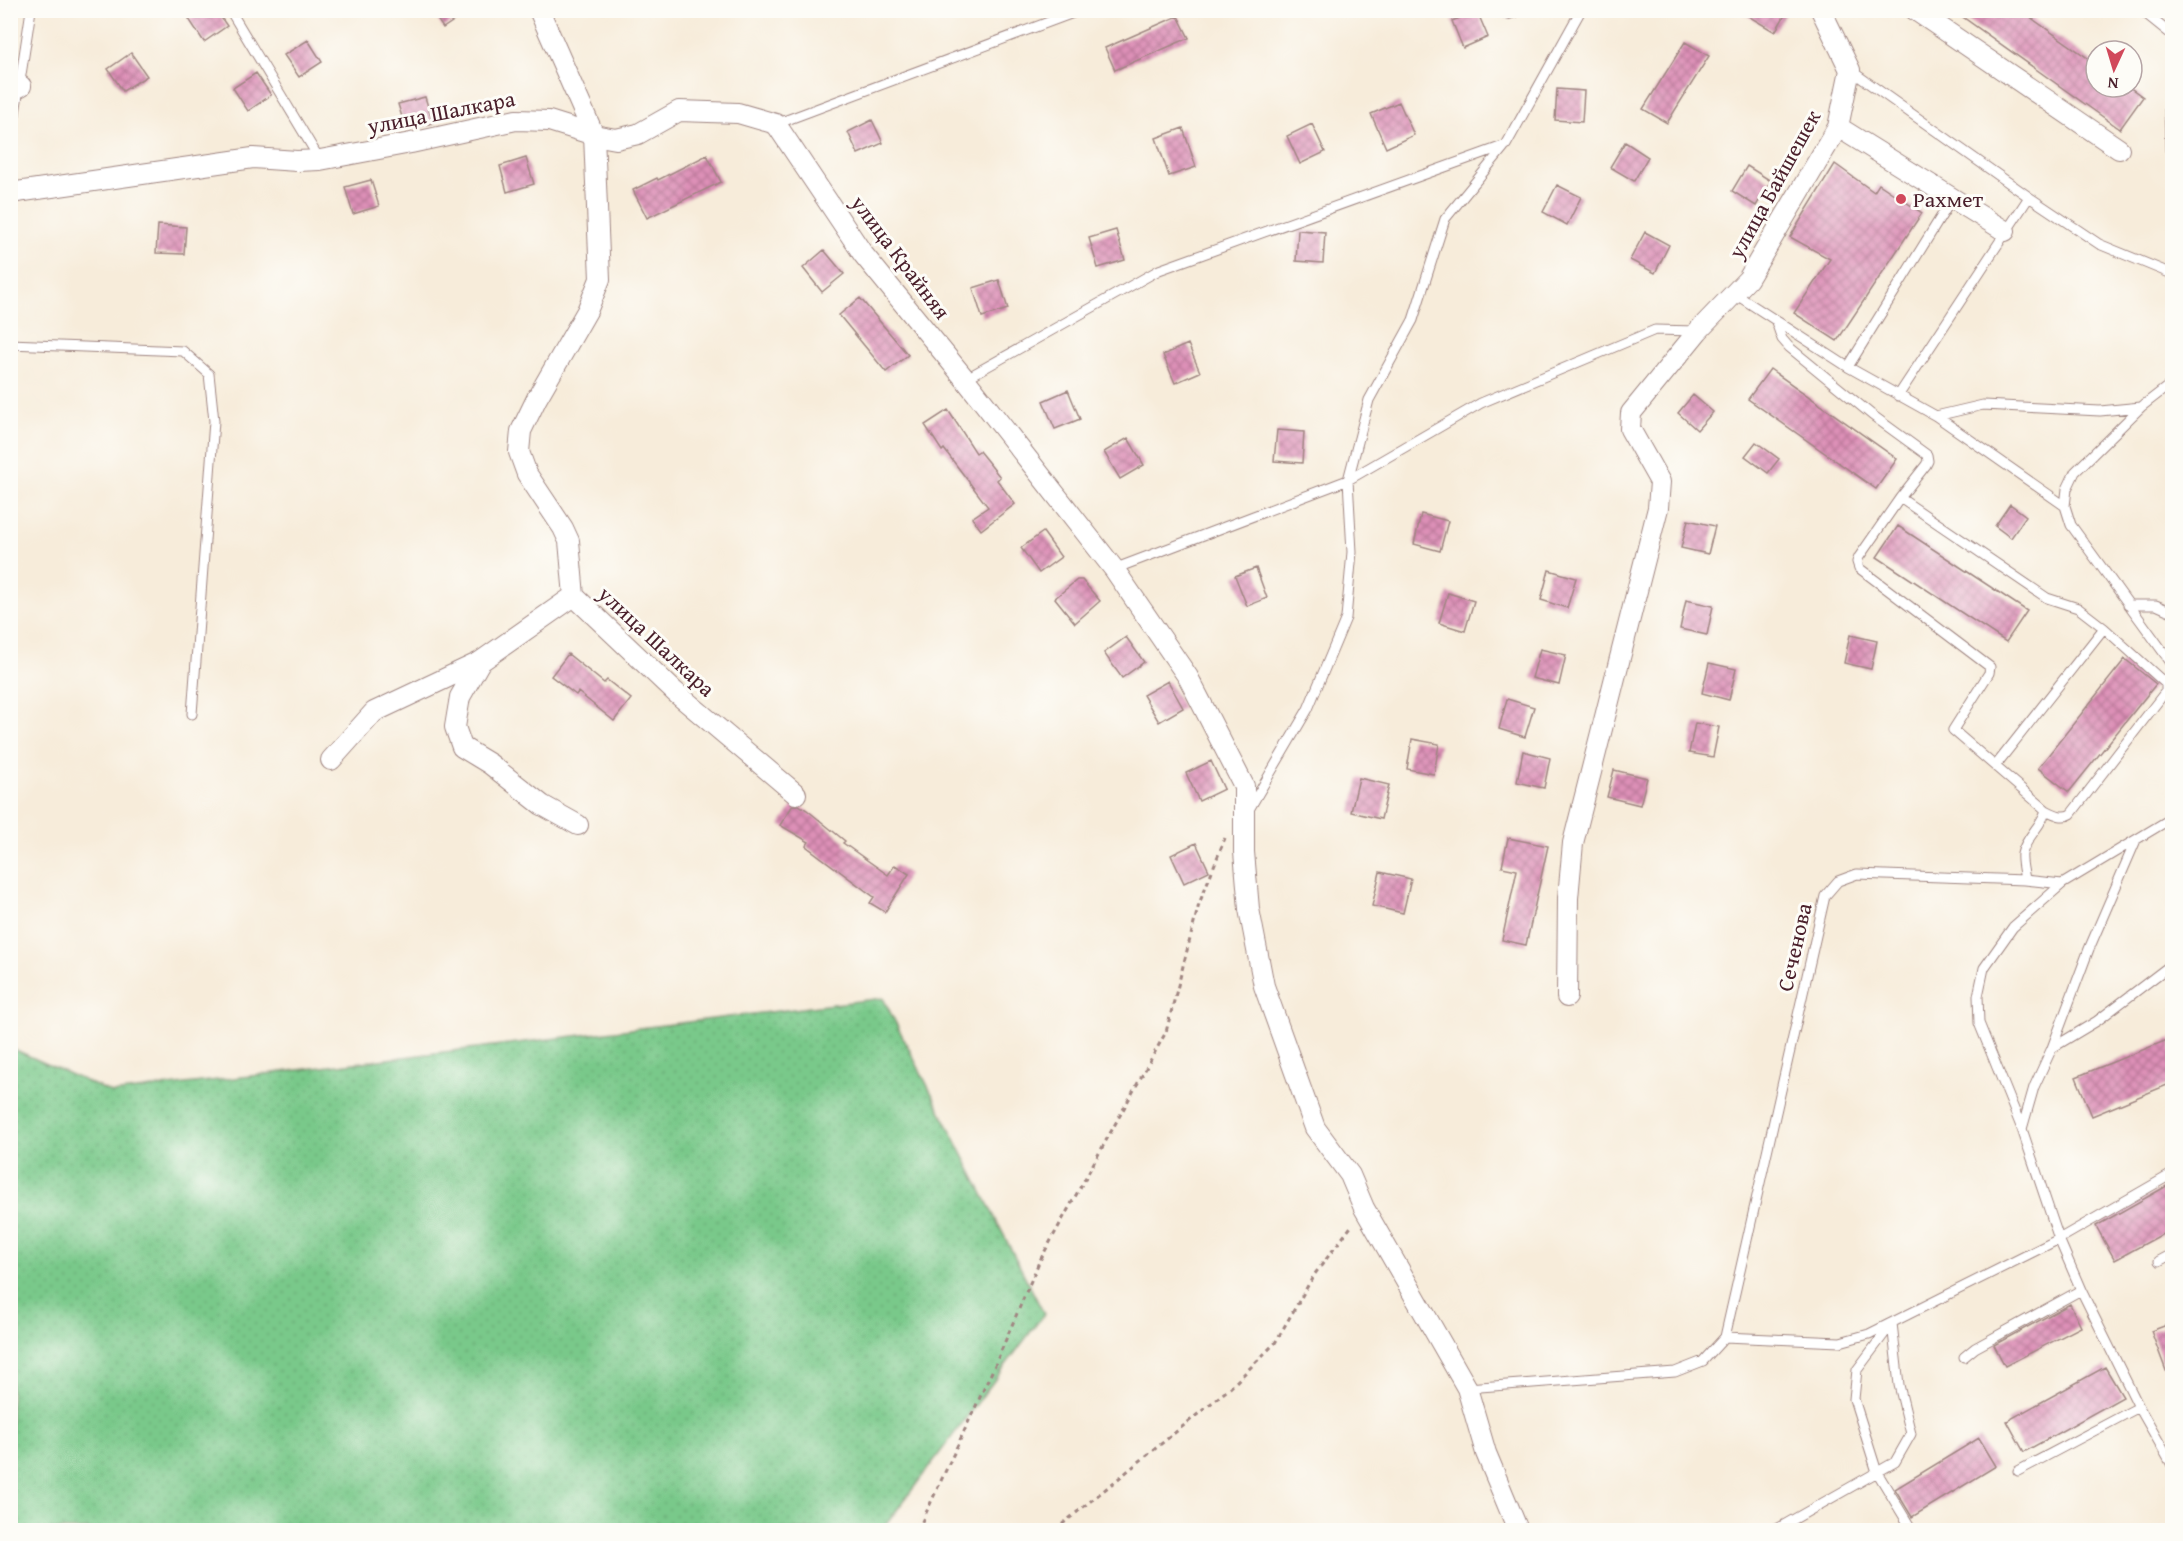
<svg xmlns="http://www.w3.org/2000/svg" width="2183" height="1541" viewBox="0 0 2183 1541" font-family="'Gentium Book Plus',serif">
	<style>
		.green { fill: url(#green-dots); stroke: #62745a; stroke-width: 1.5 }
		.building { fill: url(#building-cross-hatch) }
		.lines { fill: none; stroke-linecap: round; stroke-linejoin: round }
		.service-casing { stroke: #a08682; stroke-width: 11 }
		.minor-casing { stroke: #a08682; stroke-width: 22 }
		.path { stroke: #a08682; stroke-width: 3; stroke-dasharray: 4.5 4.5; stroke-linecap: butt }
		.service { stroke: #fff; stroke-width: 9 }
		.minor { stroke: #fff; stroke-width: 20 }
		.poi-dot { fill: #d1495b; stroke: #fdfcf7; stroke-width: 2 }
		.labels { text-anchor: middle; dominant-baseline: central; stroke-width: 6; stroke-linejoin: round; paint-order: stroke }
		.street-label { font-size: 22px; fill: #4a1f2b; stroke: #fdfcf7 }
		.poi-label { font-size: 22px; fill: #4a1f2b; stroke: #fdfcf7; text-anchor: start }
	</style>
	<defs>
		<pattern id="green-dots" width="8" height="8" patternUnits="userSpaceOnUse" patternTransform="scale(1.5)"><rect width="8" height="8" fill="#79c98a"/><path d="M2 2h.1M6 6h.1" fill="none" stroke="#6aac77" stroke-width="1.8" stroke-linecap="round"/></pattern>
		<pattern id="building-cross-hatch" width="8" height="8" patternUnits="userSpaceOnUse" patternTransform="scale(1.5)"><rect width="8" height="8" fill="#dd90b7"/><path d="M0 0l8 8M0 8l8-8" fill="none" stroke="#b57595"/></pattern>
	</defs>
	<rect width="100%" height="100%" fill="#fdfcf7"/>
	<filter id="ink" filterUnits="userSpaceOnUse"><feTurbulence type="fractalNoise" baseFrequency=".0167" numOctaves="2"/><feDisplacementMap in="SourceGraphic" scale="12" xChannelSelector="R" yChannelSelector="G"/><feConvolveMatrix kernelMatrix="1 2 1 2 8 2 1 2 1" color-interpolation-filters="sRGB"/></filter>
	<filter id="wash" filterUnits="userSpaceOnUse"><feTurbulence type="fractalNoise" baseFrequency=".008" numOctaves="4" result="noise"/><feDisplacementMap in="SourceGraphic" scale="24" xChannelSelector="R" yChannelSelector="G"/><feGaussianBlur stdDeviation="1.35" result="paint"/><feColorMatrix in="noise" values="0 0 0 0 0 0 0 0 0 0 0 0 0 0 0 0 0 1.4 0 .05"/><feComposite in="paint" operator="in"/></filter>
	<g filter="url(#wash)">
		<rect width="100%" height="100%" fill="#f7ecda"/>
		<path class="green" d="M883,998L1044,1314L882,1530H11V1048L112,1093Z"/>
		<g id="blocks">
			<path class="building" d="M201,10H216L227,26L204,42L189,19Z
				M431,10H470L443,28Z
				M1738,10H1788L1775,32Z
				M1953,10H2020L2096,64V87H2129L2143,97L2120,129Z
				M1477,11L1488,37L1463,48L1452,21Z
				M1178,16L1189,38L1115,70L1105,48Z
				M308,40L322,62L299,77L284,55Z
				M1685,42L1709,56L1667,123L1643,109Z
				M131,53L147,76L123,91L108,69Z
				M256,73L271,95L248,111L233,88Z
				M1557,89L1584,91L1582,122L1555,120Z
				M425,97L433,123L406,130L398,104Z
				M1399,102L1414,135L1386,148L1371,114Z
				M872,120L883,143L858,154L848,132Z
				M1312,124L1325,152L1300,164L1287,136Z
				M1183,128L1196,167L1169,176L1156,138Z
				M1625,142L1648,157L1634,181L1610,167Z
				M707,155L721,182L647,218L633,190L657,178L658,180Z
				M526,158L534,184L507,192L500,166Z
				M1835,164L1874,192L1879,184L1922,213L1837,341L1794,313L1830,259L1790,237Z
				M1747,166L1771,181L1756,206L1732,191Z
				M371,180L379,206L353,214L345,187Z
				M1557,185L1581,197L1567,225L1543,212Z
				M158,225L186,227L184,254L156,253Z
				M1116,230L1125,260L1098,268L1089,238Z
				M1298,230L1325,232L1323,263L1296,261Z
				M1645,232L1669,245L1655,273L1630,260Z
				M824,250L844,274L822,292L803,268Z
				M999,280L1008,309L982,317L973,288Z
				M860,298L908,355L886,372L839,315Z
				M1188,344L1200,372L1175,383L1163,355Z
				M1770,369L1897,459L1876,489L1748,399Z
				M1068,390L1080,419L1055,429L1043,401Z
				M1693,395L1713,412L1697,430L1678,413Z
				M948,410L976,453L979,451L1000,477L997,480L1015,504L981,530L972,518L988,507L944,449L942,451L925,425Z
				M1277,430L1304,432L1302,463L1274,461Z
				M1128,438L1144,465L1120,479L1104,452Z
				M1756,442L1779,459L1768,473L1745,456Z
				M2010,504L2026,516L2011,538L1995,526Z
				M1421,514L1448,521L1440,551L1414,544Z
				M1688,520L1715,526L1708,554L1681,548Z
				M1898,526L2027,611L2006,642L1877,557Z
				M1043,532L1061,557L1039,573L1021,548Z
				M1256,568L1267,598L1247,606L1235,576Z
				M1549,570L1576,578L1567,608L1541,600Z
				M1077,580H1082L1100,601L1075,623L1055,598Z
				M1448,593L1474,601L1465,631L1439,623Z
				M1686,600L1713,606L1707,635L1680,629Z
				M1850,635L1877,641L1871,669L1844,663Z
				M1126,637L1144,662L1122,678L1104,653Z
				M1540,649L1566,655L1559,685L1532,678Z
				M568,654L604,683L607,680L631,699L614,721L578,692L576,695L551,676Z
				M2125,659L2156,684L2069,792L2038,768Z
				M1709,663L1736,669L1729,700L1702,693Z
				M1168,681L1183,708L1159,722L1143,695Z
				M1507,699L1534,707L1525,737L1499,729Z
				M1695,723L1719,727L1713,757L1689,753Z
				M1412,739L1439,744L1434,774L1407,769Z
				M1523,751L1550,758L1544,788L1517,782Z
				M1211,761L1224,789L1199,801L1186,773Z
				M1614,770L1647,778L1640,805L1607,797Z
				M1359,778L1389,785L1381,819L1351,812Z
				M793,805H799L807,810L845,841L843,843L888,875L895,865L909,874L885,912L870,903L874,897L806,846L809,842L780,825Z
				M1508,838L1548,846L1526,945L1502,940L1517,870L1502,867Z
				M1196,843L1209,871L1184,883L1171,855Z
				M1380,872L1411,879L1403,913L1372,906Z
				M2172,1038V1083L2092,1116L2076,1077Z
				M2172,1183V1229L2115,1260L2096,1226Z
				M2070,1304L2081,1327L2005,1366L1994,1345Z
				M2172,1323V1384H2171L2151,1331Z
				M2105,1367L2123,1397L2024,1452L2007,1421Z
				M1979,1438L1996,1466L1912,1517L1895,1489Z"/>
		</g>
	</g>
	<g filter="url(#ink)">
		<use href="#blocks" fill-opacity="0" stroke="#a08682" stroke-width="1.5"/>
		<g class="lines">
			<defs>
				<path id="service" d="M230,10L320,160
					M1500,10L1507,15L1522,10
					M2141,10L2172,35
					M1850,70L2029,197L2099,244L2172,274
					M2172,89L2169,105L2170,150L2172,154
					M776,124L1081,10
					M10,146L31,10
					M1735,294L1848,367L1936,416L2065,506L2071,525L2172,664
					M1775,319L1782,339L1789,347L1872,415L1927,455L1928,461L1926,465L1900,498L2047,598L2078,608L2104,628L2166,684V691L2071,814C2063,819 2054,814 2046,810
					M10,344L183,351L209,374L214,421L192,714
					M1848,367L1952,199
					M965,379L1159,270L1506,145L1581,10
					M1898,396L2029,197
					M1936,416L1983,405L2100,411L2141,407L2172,383
					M1900,498L1859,557L1857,562L1859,568L1990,667L1989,673L1953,730L2046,810C2042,826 2025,838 2022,854C2021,862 2024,872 2025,880
					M2065,506L2067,489L2075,472L2141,407
					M1114,569L1348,480L1481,403L1655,330L1696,331
					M2128,605H2156L2172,612
					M1996,765L2104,628
					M1247,813L1308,709L1346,618L1352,552L1348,480L1369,400L1413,320L1445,219L1504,147
					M2062,884L2013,927L1984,968L1978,996L1979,1023L2022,1129L2059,1239L2081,1290L2139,1407L2172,1465
					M2052,1048L2089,949L2136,840
					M2022,1129L2034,1087L2052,1048L2097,1021L2172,964
					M2159,1261L2172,1254
					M1890,1326L1857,1370L1854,1399L1877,1472L1912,1530
					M1725,1337L1825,896L1838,881L1857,874L2025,880L2062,884L2172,818
					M1964,1357L1975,1348L2081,1290
					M1467,1388L1675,1372L1703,1361L1725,1337L1840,1342L1869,1334L2059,1239L2172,1174
					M2018,1471L2139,1407
					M1775,1530L1895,1462L1911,1434L1899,1385L1892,1323"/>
				<path id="minor" d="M539,10L594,135L616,139L638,134L679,111L738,113L776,124L863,254L965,379L1114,569L1188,677L1244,786V852L1249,909L1264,986L1315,1128L1350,1175L1364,1208L1467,1388L1486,1453L1518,1530
					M1915,10L2119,149
					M10,90L21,86
					M1838,127L2005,231
					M10,193L253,158L297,161L320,160L411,143L516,120L549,121L594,135L600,279L587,311L537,398L521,431L519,452L527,474L563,528L569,541L574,596L675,692L796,794
					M480,662L460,697L455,727L462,747L490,764L542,805L578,825
					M331,760L374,712L480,662L574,596
					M1567,997L1568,898L1573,843L1658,508L1660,482L1630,429L1631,413L1698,331L1748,279L1838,127L1850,70L1821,10"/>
			</defs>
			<use href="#service" class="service-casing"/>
			<use href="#minor" class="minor-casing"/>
			<path class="path" d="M918,1530L995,1365L1039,1262L1166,1032L1199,904L1225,838
				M1055,1530L1230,1388L1275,1343L1314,1275L1353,1224"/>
			<use href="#service" class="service"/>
			<use href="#minor" class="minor"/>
		</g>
	</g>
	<circle class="poi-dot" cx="1901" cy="199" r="6"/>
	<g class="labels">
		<g class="street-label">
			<text transform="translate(441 112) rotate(-11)">улица Шалкара</text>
			<text transform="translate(1774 184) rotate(-61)">улица Байшешек</text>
			<text transform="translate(901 257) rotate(53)">улица Крайняя</text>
			<text transform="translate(657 641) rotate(43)">улица Шалкара</text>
			<text transform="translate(1794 947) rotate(-77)">Сеченова</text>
		</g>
		<g class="poi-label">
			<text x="1913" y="199">Рахмет</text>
		</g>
	</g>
	<rect width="2183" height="1541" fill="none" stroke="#fdfcf7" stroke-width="36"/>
	<g transform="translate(2114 69) rotate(184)"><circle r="28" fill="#fdfcf7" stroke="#b5a4a5" stroke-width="1.5"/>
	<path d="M0-4.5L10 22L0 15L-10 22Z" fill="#d1495b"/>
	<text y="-9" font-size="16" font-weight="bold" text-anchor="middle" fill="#4a1f2b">N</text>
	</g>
</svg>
